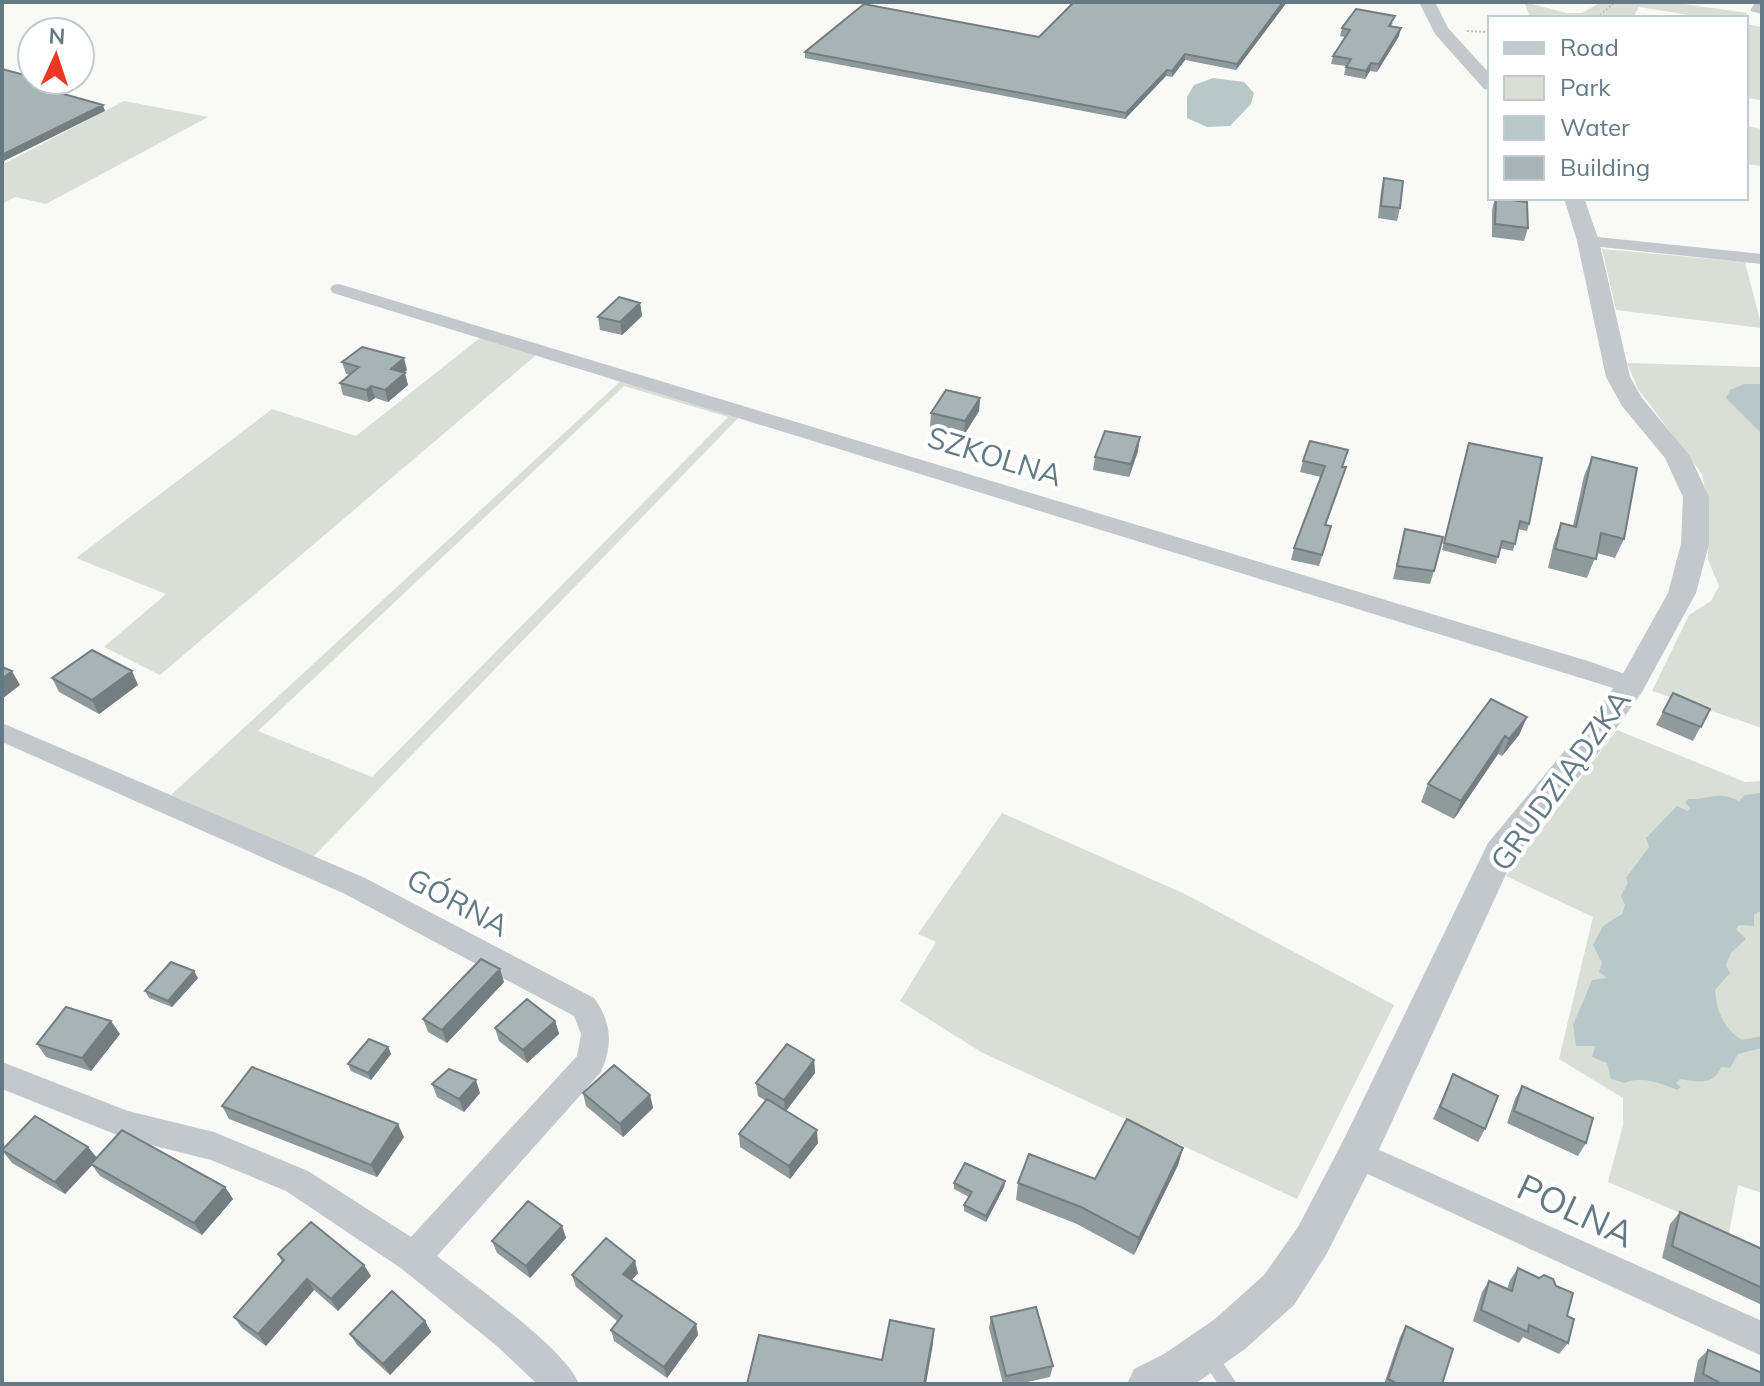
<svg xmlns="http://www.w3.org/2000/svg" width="1764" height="1386" viewBox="0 0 1764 1386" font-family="Mulish,sans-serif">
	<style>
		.green { fill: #dadfd6; fill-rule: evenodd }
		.water { fill: #b8c8ca }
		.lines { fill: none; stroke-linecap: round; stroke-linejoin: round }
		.path { stroke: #babfc1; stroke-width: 2; stroke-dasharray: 2 2; stroke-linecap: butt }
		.service { fill: #c2c8cb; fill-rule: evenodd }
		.minor { fill: #c2c8cb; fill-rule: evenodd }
		.tertiary { fill: #c2c8cb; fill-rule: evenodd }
		.wall { fill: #8f9a9d }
		.shaded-wall { fill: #747d80 }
		.building { fill: #a6b3b7; stroke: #747d80; stroke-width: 2 }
		.labels { text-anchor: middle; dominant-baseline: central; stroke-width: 8; stroke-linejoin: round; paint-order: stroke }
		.street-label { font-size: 30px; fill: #637a84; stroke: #fff }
		.near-street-label { font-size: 36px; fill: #637a84; stroke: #fff }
	</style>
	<rect width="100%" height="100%" fill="#f9f9f7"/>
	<path class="green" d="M1524,2L1567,13H1582L1601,2H1671L1747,13L1745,18H1707L1639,7L1633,18H1504L1530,17Z
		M1746,24L1762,27V100L1746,98Z
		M124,101L208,117L46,204L15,197L2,204V165Z
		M1746,126L1762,129V166L1746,164Z
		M1602,249L1745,262L1762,328L1616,310Z
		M485,334L541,351L160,675L104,647L166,594L76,558L272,409L356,436Z
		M1627,363L1762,367V728L1652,691L1689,615L1711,601L1719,586L1708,560L1706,494L1702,474L1638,389Z
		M625,377L743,413L313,857L171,795ZM624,386L728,417L372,777L258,731Z
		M1617,730L1745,782L1762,781V1193L1738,1185L1729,1234L1608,1182L1623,1125V1098L1559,1059L1593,917L1506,876Z
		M1002,813L1185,894L1394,1005L1297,1199L981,1052L900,1001L936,942L918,934Z"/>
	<path class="water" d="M1213,78L1244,82L1254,93L1251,104L1230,126L1207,127L1187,118V97L1194,85Z
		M1744,384H1762V434L1726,398L1730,390Z
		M1762,793V910L1754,915V926L1739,925L1736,929L1746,939L1731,953L1726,965L1730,973L1715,990C1717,1012 1723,1028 1742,1040L1762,1036V1048L1738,1054L1730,1068L1721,1067C1714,1087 1695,1081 1680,1079L1676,1083L1681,1087L1677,1090C1661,1084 1642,1075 1625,1083L1611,1079L1607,1063L1592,1057L1595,1046H1576L1573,1025L1592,980L1607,978L1599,972L1602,963L1593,945L1603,926L1622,914L1625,905L1621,896L1628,882L1626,878L1649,847L1646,838L1677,806L1688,811L1690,808L1685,802L1688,799C1711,800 1716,790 1739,801L1745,795Z"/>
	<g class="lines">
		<path class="path" d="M1597,18L1615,2
			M1467,31L1490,32"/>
		<path class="service" d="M1209,1348L1215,1351L1237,1384H1218L1200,1357L1203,1351Z"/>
		<path class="minor" d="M1755,2H1762V14L1750,11Z
			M1588,236L1762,254V264L1582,245L1580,241Z
			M339,284L1591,662L1639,679L1643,685L1639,691L1631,693L1623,691L333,293L330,289L333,285Z
			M2,723L365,878L594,998C612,1023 613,1045 601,1072L437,1256C471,1283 565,1348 579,1384H537L498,1347L402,1269L286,1191L211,1160L127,1139L2,1089V1062L128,1111L214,1132L308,1171L411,1237L577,1056L581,1034L574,1016L345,894L2,742Z
			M1357,1140L1762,1321V1356L1346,1164L1341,1154L1346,1144Z"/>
		<path class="tertiary" d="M1419,2H1435L1448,28L1490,74V90L1484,89L1435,34Z
			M1564,198H1584L1599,241L1630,377L1642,398L1690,456L1709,497V544L1696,593L1642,692L1603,747L1513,859L1371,1167L1326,1255L1294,1305L1245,1349L1195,1384H1127L1134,1369L1164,1354L1215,1319L1264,1275L1298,1227L1343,1141L1488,843L1581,731L1620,679L1668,593L1681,544L1683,497L1665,458L1622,406L1606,377L1577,241Z"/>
	</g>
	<path class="wall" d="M1287,2L1236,70L1185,60L1172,77L1166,76L1125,119L805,58V52L1039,37Z
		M1393,23L1391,26L1399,36L1377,72L1370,71L1365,79L1344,75L1346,66L1331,64L1333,56L1345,37L1340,36L1342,28Z
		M1384,178L1400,208L1397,221L1378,218L1381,191Z
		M1495,198L1528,228L1524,241L1492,237V210Z
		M640,303L642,316L622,335L600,330L598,317Z
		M342,362L407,370L404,373L408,385L388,402L375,398L369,402L343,395L340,383L349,375L346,374Z
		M980,398L979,411L964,435L930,427L931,413Z
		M1467,449L1529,524L1527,531L1518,529L1513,551L1500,548L1496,564L1442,550Z
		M1138,451L1129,477L1093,470L1095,457Z
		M1592,457L1624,539L1615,558L1597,553L1587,578L1548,568L1554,542L1561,523L1573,526L1584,476Z
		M1303,461L1346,467L1326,525L1328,538L1319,566L1291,560L1294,548L1321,477L1300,472Z
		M1405,529L1434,571L1430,584L1393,579Z
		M52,678L138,685L99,714L59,692Z
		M1673,693L1710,709L1693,741L1656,725Z
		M1527,717L1519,735L1502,756L1498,754L1454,819L1421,802L1428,784Z
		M198,978L172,1007L149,998L145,991Z
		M504,982L447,1043L428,1032L423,1019Z
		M555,1021L559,1034L527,1063L499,1041L495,1028Z
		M120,1034L91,1071L46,1057L37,1044Z
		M388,1047L391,1054L371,1080L351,1071L348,1064Z
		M814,1060L815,1073L786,1111L818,1143L790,1179L740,1147L739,1134L766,1101L758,1096L756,1083Z
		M1453,1074L1485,1129L1478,1142L1433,1119Z
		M432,1084L480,1093L464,1112L437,1097Z
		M1522,1086L1586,1143L1578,1156L1507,1123L1515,1099Z
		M583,1093L650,1095L653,1108L623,1137L586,1106Z
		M222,1106L404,1137L377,1177L229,1119Z
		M1183,1148L1178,1165L1134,1255L1077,1224L1016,1200L1018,1183L1095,1179Z
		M2,1150L96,1158L225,1187L233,1199L202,1235L100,1176L92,1165L65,1194L12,1163Z
		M1005,1181L1004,1187L986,1222L964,1211V1205L969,1197L954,1189V1183Z
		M1680,1212L1762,1249V1305L1662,1258L1670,1224Z
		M562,1226L566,1238L530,1278L497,1253L492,1241Z
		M278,1254L371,1276L338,1311L314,1290L266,1346L242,1328L234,1317L282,1262Z
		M1518,1268L1567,1316L1568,1343L1559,1354L1523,1337L1519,1343L1473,1321L1482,1292L1489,1281L1507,1289L1510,1280Z
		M638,1273L631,1280L696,1324L698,1335L667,1378L614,1341L611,1330L617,1321L576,1287L572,1275Z
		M991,1317L1053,1366L1050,1377L1019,1384H1003L989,1328Z
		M425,1321L431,1332L390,1375L357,1345L350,1334Z
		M1406,1326L1442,1384H1384L1400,1337Z
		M1708,1350L1762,1384H1693L1698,1360Z"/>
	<path class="shaded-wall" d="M1283,2H1287L1236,70L1237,64Z
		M1401,28L1399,36L1377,72L1379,64Z
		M1185,54V60L1172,77V71Z
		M1371,63L1370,71L1365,79L1366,71Z
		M1167,70L1166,76L1125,119L1126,113Z
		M46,81L48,86L37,92L35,86Z
		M103,105L105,111L2,162V155Z
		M640,303L642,316L622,335L620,322Z
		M404,358L407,370L394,381L391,369Z
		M405,373L408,385L388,402L385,390Z
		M371,386L375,398L369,402L366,390Z
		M980,398L979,411L964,435L965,421Z
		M1140,437L1138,451L1129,477L1131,464Z
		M12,671L20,685L2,699V679Z
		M132,671L138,685L99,714L92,700Z
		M1527,717L1519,735L1502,756L1509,739Z
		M1505,736L1498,754L1454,819L1461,801Z
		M500,969L504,982L447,1043L442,1030Z
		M194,971L198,978L172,1007L168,1001Z
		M111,1021L120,1034L91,1071L82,1058Z
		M555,1021L559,1034L527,1063L523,1050Z
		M388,1047L391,1054L371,1080L368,1073Z
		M814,1060L815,1073L785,1112L784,1100Z
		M476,1080L480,1093L464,1112L459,1099Z
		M650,1095L653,1108L623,1137L620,1124Z
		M398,1124L404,1137L377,1177L371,1165Z
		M817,1130L818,1143L790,1179L789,1166Z
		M88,1147L98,1159L65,1194L55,1182Z
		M1183,1148L1178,1165L1134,1255L1139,1238Z
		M1005,1181L1004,1187L986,1222V1216Z
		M225,1187L233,1199L202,1235L194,1223Z
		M562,1226L566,1238L530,1278L526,1266Z
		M635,1261L638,1273L626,1286L623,1274Z
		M364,1265L371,1276L338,1311L331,1299Z
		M307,1279L314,1290L266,1346L258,1334Z
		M425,1321L431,1332L390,1375L383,1364Z
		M696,1324L698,1335L667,1378L664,1367Z
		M934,1329L933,1344L926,1384H924Z"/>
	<path class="building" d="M1074,2H1283L1237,64L1185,54L1172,71L1167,70L1126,113L805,52L864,4L1039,37Z
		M1356,9L1395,16L1389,26L1401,28L1379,64L1371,63L1366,71L1346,67L1351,59L1333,56L1350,30L1342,28Z
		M2,69L32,77V80L46,81L35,86L103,105L2,155Z
		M1384,178L1403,181L1400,208L1381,206Z
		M1496,198L1527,202L1528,228L1495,224Z
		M619,297L640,303L620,322L598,317Z
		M362,347L404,358L391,369L405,373L385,390L371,386L366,390L340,383L359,367L342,362Z
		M946,390L980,398L965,421L931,413Z
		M1105,431L1140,437L1131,464L1095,457Z
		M1310,441L1348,450L1342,467H1346L1325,525L1331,526L1322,555L1294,548L1325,466L1303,461Z
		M1469,443L1542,458L1529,524L1520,521L1515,544L1502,541L1498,557L1444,543Z
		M1592,457L1637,468L1624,539L1601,533L1596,559L1555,549L1561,523L1576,527Z
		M1405,529L1443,537L1434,571L1397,566Z
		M92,650L132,671L92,700L52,678Z
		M2,667L12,671L2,679Z
		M1673,693L1710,709L1701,727L1663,712Z
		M1491,699L1527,717L1509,739L1505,736L1461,801L1428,784Z
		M481,959L500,969L442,1030L423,1019Z
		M171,962L194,971L168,1001L145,991Z
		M527,999L555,1021L523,1050L495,1028Z
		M66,1007L111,1021L82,1058L37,1044Z
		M369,1039L388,1047L368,1073L348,1064Z
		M787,1044L814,1060L784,1100L756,1083Z
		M614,1065L650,1095L620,1124L583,1093Z
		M252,1067L398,1124L371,1165L222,1106Z
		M449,1069L476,1080L459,1099L432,1084Z
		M1453,1074L1498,1096L1485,1129L1440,1107Z
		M1522,1086L1593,1118L1586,1143L1514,1111Z
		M767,1099L817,1130L789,1166L739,1134Z
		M35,1116L88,1147L55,1182L2,1150Z
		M1127,1119L1183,1148L1139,1238L1081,1207L1018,1183L1029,1154L1095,1179Z
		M122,1130L225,1187L194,1223L91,1164Z
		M965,1163L1005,1181L986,1216L964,1205L972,1192L954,1183Z
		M528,1201L562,1226L526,1266L492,1241Z
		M1680,1212L1762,1249V1288L1672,1246Z
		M311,1222L364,1265L331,1299L307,1279L258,1334L234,1317L284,1260L278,1254Z
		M606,1238L635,1261L623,1274L696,1324L664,1367L611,1330L622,1316L572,1275Z
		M1518,1268L1539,1278L1544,1275L1553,1279L1556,1286L1573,1293L1567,1316L1574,1319L1568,1343L1529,1325L1528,1332L1481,1310L1489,1281L1512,1291Z
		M392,1291L425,1321L383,1364L350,1334Z
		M1036,1307L1053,1366L1006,1376L991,1317Z
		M890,1320L934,1329L924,1384H868L862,1383V1384H747L759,1335L882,1360Z
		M1406,1326L1453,1349L1442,1384H1398L1388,1379Z
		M1708,1350L1762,1373V1384H1722L1703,1374Z"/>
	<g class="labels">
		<g class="street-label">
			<text transform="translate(995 456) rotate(17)">SZKOLNA</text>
			<text transform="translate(1560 780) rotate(-54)">GRUDZIĄDZKA</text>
			<text transform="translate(458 902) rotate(28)">GÓRNA</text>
		</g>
		<g class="near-street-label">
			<text transform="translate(1576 1210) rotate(25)">POLNA</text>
		</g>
	</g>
	<rect width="1764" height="1386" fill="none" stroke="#637a84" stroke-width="8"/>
	<rect x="1488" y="16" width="260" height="184" fill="#ffffff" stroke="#c1cace" stroke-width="2"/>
	<rect x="1504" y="42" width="40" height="12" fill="#c2c8cb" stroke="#c1cace" stroke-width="2"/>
	<text x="1560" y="56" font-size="24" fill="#637a84">Road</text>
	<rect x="1504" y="76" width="40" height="24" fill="#dadfd6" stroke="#c1cace" stroke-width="2"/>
	<text x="1560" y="96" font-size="24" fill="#637a84">Park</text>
	<rect x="1504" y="116" width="40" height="24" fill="#b8c8ca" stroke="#c1cace" stroke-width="2"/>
	<text x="1560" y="136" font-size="24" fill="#637a84">Water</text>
	<rect x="1504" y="156" width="40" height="24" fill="#a6b3b7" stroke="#c1cace" stroke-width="2"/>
	<text x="1560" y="176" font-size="24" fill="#637a84">Building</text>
	<g transform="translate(56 56) rotate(3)"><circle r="38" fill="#ffffff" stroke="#c1cace" stroke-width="2"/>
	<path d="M0-6L14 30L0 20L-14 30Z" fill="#ed3823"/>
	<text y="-12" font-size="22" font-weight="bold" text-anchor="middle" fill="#637a84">N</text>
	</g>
</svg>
